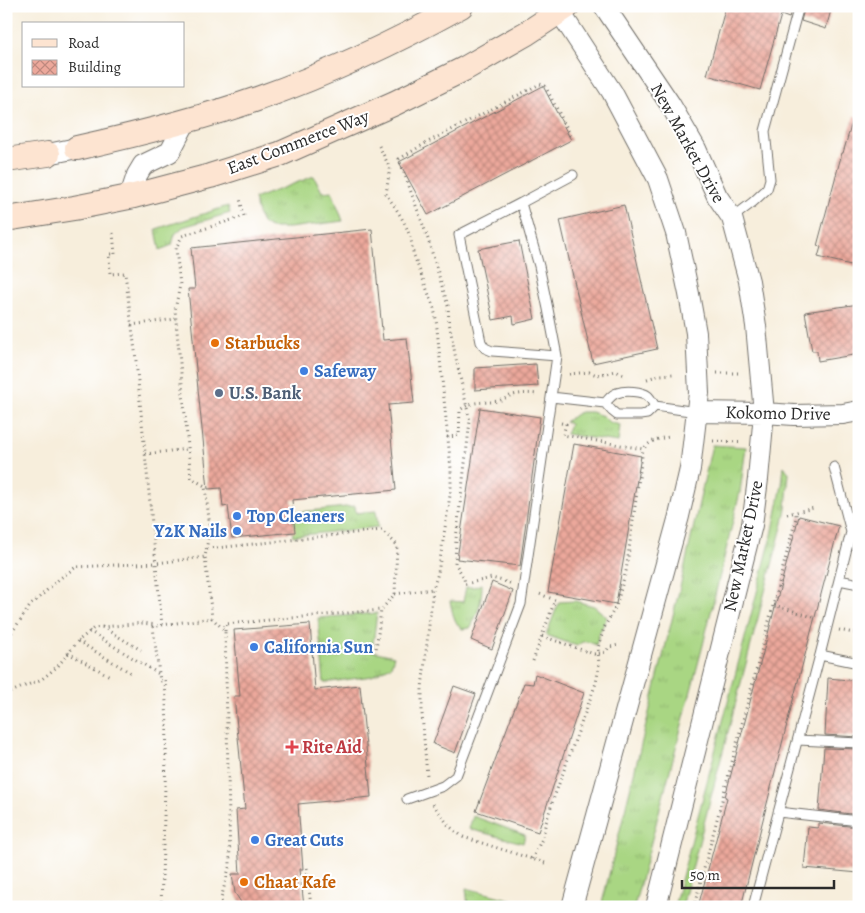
<svg xmlns="http://www.w3.org/2000/svg" width="865" height="913" viewBox="0 0 865 913" font-family="Alegreya,serif">
	<style>
		.grass { fill: url(#grass-tufts); stroke: #6a8057 }
		.building { fill: url(#building-cross-hatch) }
		.lines { fill: none; stroke-linecap: round; stroke-linejoin: round }
		.service-casing { stroke: #726f69; stroke-width: 11 }
		.tertiary-casing { stroke: #726f69; stroke-width: 22 }
		.secondary-casing { stroke: #726f69; stroke-width: 26 }
		.path { stroke: #726f69; stroke-width: 3; stroke-dasharray: 1 4; stroke-linecap: butt }
		.service { stroke: #fff; stroke-width: 9 }
		.tertiary { stroke: #fff; stroke-width: 20 }
		.secondary { stroke: #fde4d1; stroke-width: 24 }
		.food-dot { fill: #e8710a; stroke: #fff; stroke-width: 2 }
		.shop-dot { fill: #3f7fe0; stroke: #fff; stroke-width: 2 }
		.service-dot { fill: #5c6f8a; stroke: #fff; stroke-width: 2 }
		.health-dot { fill: #e0444e; stroke: #fff; stroke-width: 2 }
		.labels { text-anchor: middle; dominant-baseline: central; stroke-width: 4; stroke-linejoin: round; paint-order: stroke }
		.street-label { font-size: 18px; fill: #2b2b2b; stroke: #fff }
		.food-label { font-size: 18px; font-weight: bold; fill: #c56008; stroke: #fff; text-anchor: start }
		.shop-label { font-size: 18px; font-weight: bold; fill: #366cbe; stroke: #fff; text-anchor: start }
		.service-label { font-size: 18px; font-weight: bold; fill: #4e5e75; stroke: #fff; text-anchor: start }
		.health-label { font-size: 18px; font-weight: bold; fill: #be3a42; stroke: #fff; text-anchor: start }
	</style>
	<defs>
		<pattern id="grass-tufts" width="24" height="20" patternUnits="userSpaceOnUse" patternTransform="scale(1.25)"><rect width="24" height="20" fill="#a9d683"/><path d="M3 7l-1-3M5 7V3M7 7l1-3M15 17l-1-3M17 17v-4M19 17l1-3" fill="none" stroke="#92b871"/></pattern>
		<pattern id="building-cross-hatch" width="8" height="8" patternUnits="userSpaceOnUse" patternTransform="scale(1.25)"><rect width="8" height="8" fill="#eca89b"/><path d="M0 0l8 8M0 8l8-8" fill="none" stroke="#bf897f"/></pattern>
	</defs>
	<rect width="100%" height="100%" fill="#fff"/>
	<filter id="ink" filterUnits="userSpaceOnUse"><feTurbulence type="fractalNoise" baseFrequency=".02" numOctaves="2"/><feDisplacementMap in="SourceGraphic" scale="10" xChannelSelector="R" yChannelSelector="G"/><feConvolveMatrix kernelMatrix="1 2 1 2 8 2 1 2 1" color-interpolation-filters="sRGB"/></filter>
	<filter id="wash" filterUnits="userSpaceOnUse"><feTurbulence type="fractalNoise" baseFrequency=".0096" numOctaves="4" result="noise"/><feDisplacementMap in="SourceGraphic" scale="20" xChannelSelector="R" yChannelSelector="G"/><feGaussianBlur stdDeviation="1.12" result="paint"/><feColorMatrix in="noise" values="0 0 0 0 0 0 0 0 0 0 0 0 0 0 0 0 0 1.4 0 .05"/><feComposite in="paint" operator="in"/></filter>
	<g filter="url(#wash)">
		<rect width="100%" height="100%" fill="#f7eedc"/>
		<path class="grass" d="M314,176L322,192L332,191L343,221L289,228H270L262,223L259,217L254,199Z
			M228,206L230,213L183,227L175,234L172,245L160,250L156,229Z
			M581,412H591L603,416L609,422L620,425L618,442L566,434L570,424L565,422L576,414Z
			M712,445L746,447L740,492L703,645L634,907H601L681,583Z
			M784,466L789,473L786,508L783,523L682,907H674L772,535L782,485Z
			M355,506L356,513L376,511L378,527L293,536L291,513Z
			M482,584C482,599 478,615 470,628L462,629C454,623 452,611 450,601L463,602L466,587H473Z
			M575,601L594,606L607,617L599,634L596,645C589,642 583,639 577,646L546,635L559,602Z
			M377,613L372,651L394,656L391,666L372,676L324,683L318,618Z
			M473,816L525,835L523,843L469,829Z
			M466,888L513,900L525,907H468Z"/>
		<g id="blocks">
			<path class="building" d="M726,6H792L789,18L781,15L760,90L707,75Z
				M805,6H832L826,29L801,21Z
				M543,86L571,140L428,215L399,162Z
				M854,116L859,117V267L818,257L821,247L817,246L842,153H843Z
				M624,205L657,349L593,363L560,220Z
				M372,229L383,340L407,338L414,403L388,405L396,490L292,500L295,532L232,538L228,506L223,507L221,488L208,489L188,289H195L191,248Z
				M519,241L535,319L514,324L513,316L493,320L478,249Z
				M859,304V354L818,361L817,351H812L805,312Z
				M536,364L538,386L475,390V368Z
				M480,408L540,417L520,566L457,559Z
				M574,444L641,456L616,604L548,592Z
				M799,516L839,526L791,708L741,907H698L727,798L725,797Z
				M492,582L513,591L492,649L471,640Z
				M310,624L315,690L360,685L371,797L298,804L303,869H300L304,907H244L235,893L232,874H240L236,810L245,809L234,696H240L234,630Z
				M535,674L584,693L538,832L476,811L524,683L533,684Z
				M828,678L859,681V737L825,735Z
				M454,686L476,694L455,753L433,744Z
				M824,748L859,749V815L819,810Z
				M818,823L859,827V873L804,868L808,827L818,828Z"/>
		</g>
	</g>
	<g filter="url(#ink)">
		<use href="#blocks" fill-opacity="0" stroke="#726f69" stroke-width="1"/>
		<g class="lines">
			<defs>
				<path id="service" d="M521,203L573,175
					M732,218L753,202L767,189L770,179L765,131L799,6
					M551,397L605,403
					M655,406L647,414L640,415H617L612,411L605,403C609,399 612,394 617,393C625,390 642,391 648,396C651,399 653,403 655,406L697,412
					M839,580L859,584
					M820,655L851,532L834,467
					M798,740L859,743
					M407,799L443,786L456,776L521,604L557,356L548,309L539,266L521,203L459,235L481,342L485,348L492,351L557,356
					M778,812L859,821
					M753,907L820,655L859,663"/>
				<path id="tertiary" d="M556,6L612,92L658,179L676,233L689,294L696,333L699,393L690,469L679,516L572,907
					M604,6L670,104L696,149L717,196L732,218L749,281L756,326L764,413L758,479L752,525L656,907
					M48,154L77,148
					M134,196L133,187L137,175L143,165L170,152L186,121
					M697,412L764,413L794,415L843,414L859,411"/>
				<path id="secondary" d="M77,148C139,134 201,119 260,98C330,73 396,42 461,6
					M6,160L48,154
					M6,219L74,208L134,196L210,176L280,154L395,103L464,69L527,33L568,6"/>
			</defs>
			<use href="#service" class="service-casing"/>
			<use href="#tertiary" class="tertiary-casing"/>
			<use href="#secondary" class="secondary-casing"/>
			<path class="path" d="M379,146L390,168L386,194C398,211 412,231 413,253L434,308L436,319L451,469V489L438,573L433,589L422,688V714L427,776
				M113,233L115,254H109L110,274L125,273L135,351L162,625L153,627L160,681L165,680L167,727L161,907
				M131,325L176,319
				M717,373H741
				M569,374L589,372L597,375L616,371L625,376
				M647,379L660,375L673,374
				M561,423L566,424L563,435L643,449C652,440 657,439 669,437
				M447,437L459,436L460,410C475,399 483,404 498,401C504,399 508,396 513,395C522,393 529,393 538,394
				M713,441L741,442
				M145,454L188,449
				M787,514L814,508
				M207,549L382,530L397,545L395,594L381,610L376,650
				M510,583L492,578L465,584L464,578L455,563L456,539L470,421L456,359L449,322L448,306L427,236L399,159L426,143L540,84L545,86L572,138
				M395,594L433,589
				M6,604L9,638
				M774,605L816,618
				M162,625L212,618
				M102,627L141,650
				M839,630L859,634
				M89,631L159,674
				M225,631V624L381,610
				M542,636L594,654L606,652L609,647L619,645
				M6,641L30,606L59,579L76,567L156,563L205,557
				M78,641L131,673
				M68,653L110,676
				M533,661L555,600L537,593
				M6,694L42,679L58,666L78,641L94,628L143,623L156,625
				M433,804L449,826L463,837L548,864
				M532,859L543,837L545,826L553,800L596,683L599,667L598,648L604,628L616,606L626,571L643,449
				M307,868L311,907
				M222,907L221,899L230,864L225,631L212,618L205,557L210,527L205,486L191,478L175,310L180,285L176,248L182,236L244,216L240,199
				M694,907L796,518V512"/>
			<use href="#service" class="service"/>
			<use href="#tertiary" class="tertiary"/>
			<use href="#secondary" class="secondary"/>
		</g>
	</g>
	<g class="food-dot">
		<circle cx="215" cy="343" r="5"/>
		<circle cx="244" cy="882" r="5"/>
	</g>
	<g class="shop-dot">
		<circle cx="304" cy="371" r="5"/>
		<circle cx="237" cy="516" r="5"/>
		<circle cx="237" cy="531" r="5"/>
		<circle cx="254" cy="647" r="5"/>
		<circle cx="255" cy="840" r="5"/>
	</g>
	<circle class="service-dot" cx="219" cy="393" r="5"/>
	<path class="health-dot" d="M289.5 739.5h5v5h5v5h-5v5h-5v-5h-5v-5h5z"/>
	<g class="labels">
		<g class="street-label">
			<text transform="translate(298 142) rotate(-21)">East Commerce Way</text>
			<text transform="translate(688 143) rotate(61)">New Market Drive</text>
			<text transform="translate(778 413) rotate(1)">Kokomo Drive</text>
			<text transform="translate(743 546) rotate(-78)">New Market Drive</text>
		</g>
		<g class="food-label">
			<text x="225" y="343">Starbucks</text>
			<text x="254" y="882">Chaat Kafe</text>
		</g>
		<g class="shop-label">
			<text x="314" y="371">Safeway</text>
			<text x="247" y="516">Top Cleaners</text>
			<text x="227" y="531" text-anchor="end">Y2K Nails</text>
			<text x="264" y="647">California Sun</text>
			<text x="265" y="840">Great Cuts</text>
		</g>
		<g class="service-label">
			<text x="229" y="393">U.S. Bank</text>
		</g>
		<g class="health-label">
			<text x="302" y="747">Rite Aid</text>
		</g>
	</g>
	<rect width="865" height="913" fill="none" stroke="#fff" stroke-width="25"/>
	<rect x="22" y="22" width="162" height="65" fill="#ffffff" stroke="#aaaaaa"/>
	<rect x="32" y="39" width="25" height="8" fill="#fde4d1" stroke="#aaaaaa"/>
	<text x="68" y="48" font-size="15" fill="#2b2b2b">Road</text>
	<rect x="32" y="60" width="25" height="15" fill="url(#building-cross-hatch)" stroke="#aaaaaa"/>
	<text x="68" y="72" font-size="15" fill="#2b2b2b">Building</text>
	<path d="M682 880v8h152v-8" fill="none" stroke="#2b2b2b" stroke-width="2.5"/>
	<text x="690" y="880" font-size="15" fill="#2b2b2b" stroke="#ffffff" stroke-width="4" paint-order="stroke">50 m</text>
</svg>
